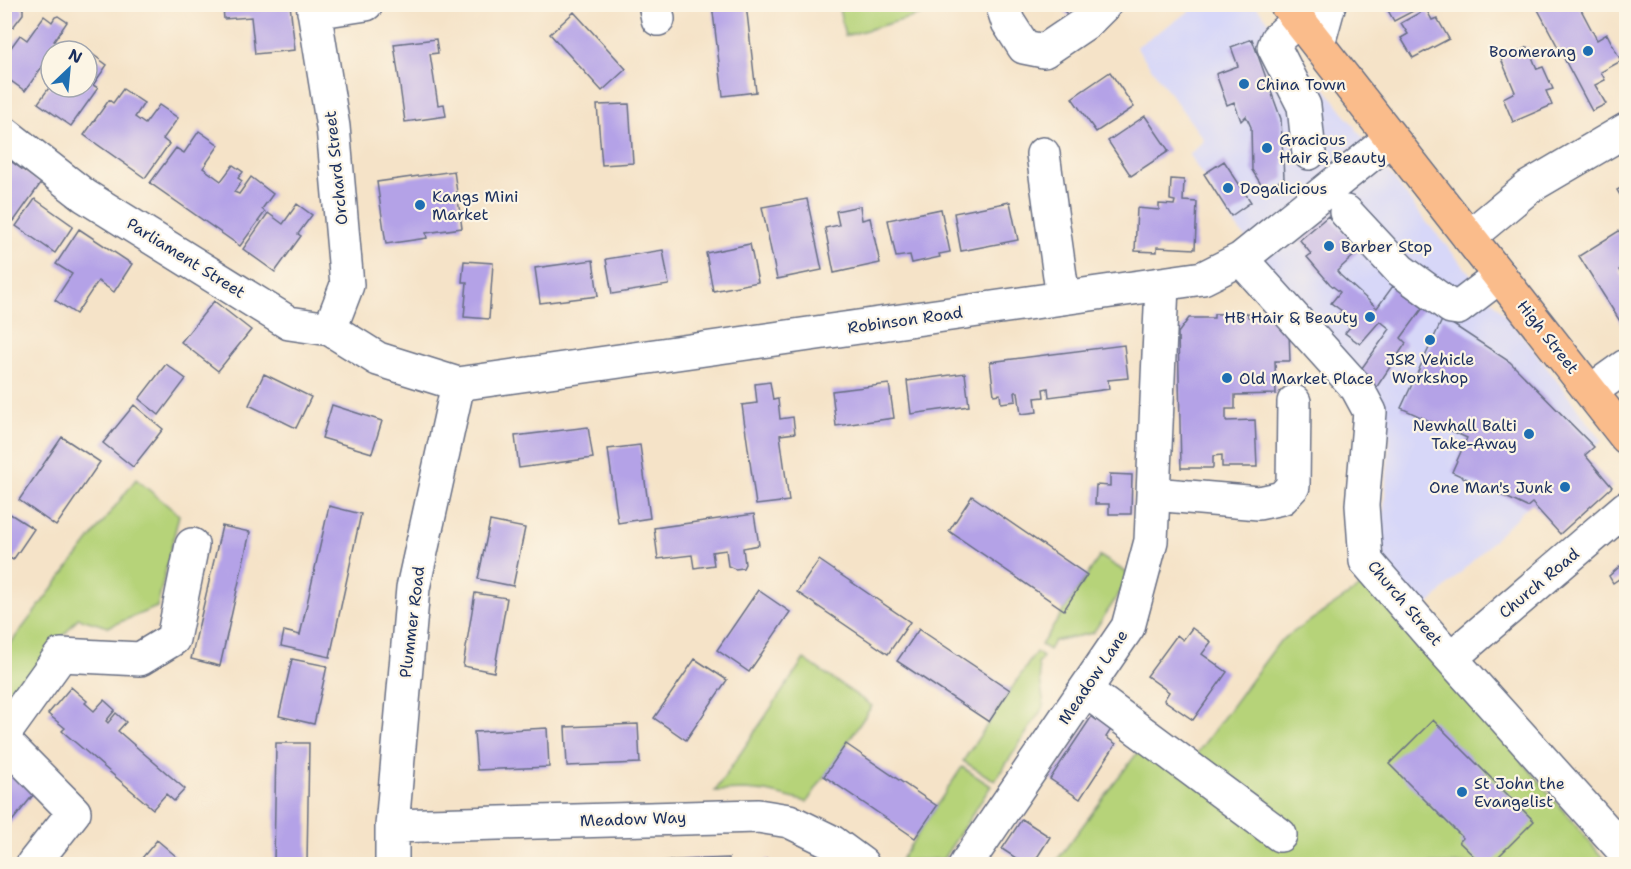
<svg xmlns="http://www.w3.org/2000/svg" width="1631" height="869" viewBox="0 0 1631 869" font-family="'Shantell Sans',sans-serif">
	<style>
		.built { fill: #d7d7f8 }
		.green { fill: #b6d379; stroke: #68816c; stroke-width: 1.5 }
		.building { fill: #b4a2e7 }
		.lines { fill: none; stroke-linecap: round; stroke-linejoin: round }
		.minor-casing { stroke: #676e83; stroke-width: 36 }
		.major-casing { stroke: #676e83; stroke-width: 36 }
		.minor { stroke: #fff; stroke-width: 33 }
		.major { stroke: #fabc8b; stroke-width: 33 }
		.poi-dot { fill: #1f6fb2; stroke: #fcf5e5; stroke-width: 2 }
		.labels { text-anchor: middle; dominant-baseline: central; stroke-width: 4.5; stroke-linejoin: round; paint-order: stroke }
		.poi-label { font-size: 16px; fill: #1b2f5e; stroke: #fcf5e5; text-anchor: start }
		.street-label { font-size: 16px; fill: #1b2f5e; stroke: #fcf5e5 }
	</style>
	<rect width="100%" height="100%" fill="#fcf5e5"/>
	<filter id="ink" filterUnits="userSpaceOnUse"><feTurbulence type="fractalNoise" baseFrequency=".0167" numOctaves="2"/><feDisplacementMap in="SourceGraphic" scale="12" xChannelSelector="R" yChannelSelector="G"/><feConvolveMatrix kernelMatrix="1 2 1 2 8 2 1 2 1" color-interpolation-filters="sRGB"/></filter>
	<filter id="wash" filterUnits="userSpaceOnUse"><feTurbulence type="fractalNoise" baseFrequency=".008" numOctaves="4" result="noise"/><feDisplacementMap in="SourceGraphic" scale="24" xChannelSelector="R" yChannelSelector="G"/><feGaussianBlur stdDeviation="1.35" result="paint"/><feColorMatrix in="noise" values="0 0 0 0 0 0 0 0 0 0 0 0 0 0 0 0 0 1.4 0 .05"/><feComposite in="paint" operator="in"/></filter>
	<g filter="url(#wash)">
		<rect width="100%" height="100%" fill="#f5e3c8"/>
		<path class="built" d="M1199,5H1255L1326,89L1424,219L1530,345L1602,441L1527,507L1422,611L1385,563L1381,541L1390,438L1377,401L1235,225L1189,155L1204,140L1136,47Z"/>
		<path class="green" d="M838,4H956V5L845,36Z
			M136,479L179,515L157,607L108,627L78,618L5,707L4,652Z
			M1100,556L1127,573V582L1093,633L1054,641L1049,650L1041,645Z
			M1371,580L1608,864H1054L1143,745L1181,775L1280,641Z
			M1036,652L1043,657L1038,664L1044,706L995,781L963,761Z
			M804,659L872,706L807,802L767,792L745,790L715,791Z
			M962,767L991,786L943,859L900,861Z"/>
		<g id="blocks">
			<path class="building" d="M4,4H16L23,9V14L13,27L4,23Z
				M249,4H290L295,50L255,54L251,17L224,19L223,8Z
				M712,4H746L756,92L723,96Z
				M1057,4H1079L1069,16Z
				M1377,4H1417L1419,8L1394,21L1386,7L1380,10Z
				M1535,4H1578L1597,40L1607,34L1621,61L1601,72L1605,80L1595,85L1606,104L1592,111Z
				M1426,9L1432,20L1437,18L1449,39L1413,58L1401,38L1408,34L1401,23Z
				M574,12L626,69L602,91L550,34Z
				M44,16L52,22L55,17L58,16L67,22L54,41L58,44L51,51V54L25,91L4,76V57L20,35L27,40Z
				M436,39L438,53L430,54L438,105L444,104L446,116L405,122L394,44Z
				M1252,39L1281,119L1284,178L1265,191L1252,170L1251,127L1246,116L1241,121L1234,102L1227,105L1216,74L1238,66L1231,47Z
				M1528,47L1537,69L1543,67L1553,89L1546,91L1552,105L1513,122L1503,98L1515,92L1501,59Z
				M88,51L107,65L93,85L98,88L71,126L38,103L51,85V87H87Z
				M1110,72L1134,107L1096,132L1072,98Z
				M123,89L144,103L135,117L145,124L159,105L178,118L163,139L169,144L145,178L84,135L109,100L113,103Z
				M629,104L633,163L602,165L597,105Z
				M1145,116L1169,151L1131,176L1108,141Z
				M199,131L219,145L203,168L221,181L233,165L243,172L238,178L242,181L234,192L239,194L251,177L273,194L262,209L265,212L240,246L150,183L176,148L184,153Z
				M9,160L41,183L14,221L8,217L4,222V166Z
				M1224,161L1251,202L1231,216L1204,174Z
				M454,171L462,228L426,233L427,238L386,244L377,182Z
				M1171,179L1184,180L1183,201L1197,202L1195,249L1157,247V252L1135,251L1137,208L1159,210V204L1174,205L1175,201L1170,200Z
				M1626,185V205L1617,190Z
				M35,199L73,226L55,253L16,226Z
				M807,199L822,270L777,279L762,207Z
				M1010,202L1018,240L961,251L954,213Z
				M297,204L312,215L298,234L301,236L275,272L243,249L268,213L283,224Z
				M860,206L862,220L870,218L880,263L834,273L825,228L839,225L836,211Z
				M941,209L950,252L939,254L940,257L912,263L910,255L896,257L888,220Z
				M1328,216L1359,251L1337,271L1340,275L1377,308L1393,286L1423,308L1401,338L1406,343L1374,391L1359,372L1390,329L1380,321L1360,344L1345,333L1350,327L1337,316L1342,311L1331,303L1340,292L1330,284L1307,257L1311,254L1300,240Z
				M79,229L132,264L114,292L98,281L76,314L55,300L72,274L56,264Z
				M1622,229L1626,237V265L1619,270L1626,283V323L1623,326L1579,256Z
				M750,244L758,282L713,291L706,253Z
				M663,250L669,285L612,294L606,259Z
				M593,260L598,296L540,303L535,268Z
				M464,261L493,263L489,319L464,317L467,282H462Z
				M214,301L251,330L218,371L181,342Z
				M1248,313V317L1272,316L1289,331L1290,361H1275L1276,394L1235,395V409H1226V421L1255,420L1257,467H1222V455L1213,456V468H1181L1178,333L1189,318H1214V314Z
				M1443,318L1510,362L1594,447L1585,455L1612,487L1560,534L1532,503L1527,507L1452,472L1467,438L1401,408Z
				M1124,345L1128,378L1108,380L1109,389L1049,397L1048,388L1043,389L1044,397L1035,398L1037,412L1021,414L1018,392H1015L1016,401L1001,403L1000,394L994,395L990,362Z
				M166,364L186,379L159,415L139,399Z
				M965,373L969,406L911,414L907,381Z
				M264,374L311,397L296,428L249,405Z
				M770,382L773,400L778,399L780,419L793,417L795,433L780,435L789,501L756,505L742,405L757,403L755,384Z
				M889,384L894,418L836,426L832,391Z
				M134,405L163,429L133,467L103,443Z
				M332,405L382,421L372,453L322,438Z
				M588,427L593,458L519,468L515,436Z
				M62,437L100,462L56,526L19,500Z
				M640,445L650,518L618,523L608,449Z
				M1110,474L1132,475L1131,514H1109V504H1095L1096,485L1110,486Z
				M972,496L1087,575L1064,610L949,531Z
				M329,506L361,514L330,657L281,646L284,631L300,635Z
				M4,510L34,529L13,560L8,557L4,561Z
				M754,514L759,545L743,548L745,564L743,568L735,569L728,566L726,550L712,552L714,565L694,568L692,555L658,559L654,528Z
				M490,521L525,528L513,586L478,579Z
				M222,526L250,532L220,666L191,659Z
				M819,560L910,622L888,654L797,592Z
				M1626,561V574L1613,583L1609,576Z
				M758,590L790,612L749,672L717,650Z
				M475,593L507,598L494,672L463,666Z
				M1192,628L1211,642L1202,654L1227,672L1193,720L1164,700L1169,692L1147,676L1177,635L1183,640Z
				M919,629L1010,690L989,722L897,661Z
				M292,659L327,666L314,724L279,716Z
				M695,659L727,680L686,740L654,718Z
				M71,687L87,701L85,703L94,711L104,700L115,710L106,721L108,723L116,713L126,722L118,731L185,789L174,801L166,794L153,809L62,731L65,728L48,714Z
				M1096,710L1115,723L1106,737L1116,744L1080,799L1050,779Z
				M1433,720L1534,821L1491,864H1482L1459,842L1463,838L1389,764Z
				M638,724L640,763L567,766L565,727Z
				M547,728L549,767L477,770L474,732Z
				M276,743H309L307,864H274Z
				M846,744L937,806L915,838L824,776Z
				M9,765L38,789L9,825L4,821V771Z
				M1022,819L1050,837L1033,864H1025L1002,849Z
				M157,840L184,863L183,864H137Z
				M729,858V864H656V861Z
				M767,859L775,864H763Z"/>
		</g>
	</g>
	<g filter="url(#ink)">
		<use href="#blocks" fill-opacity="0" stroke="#676e83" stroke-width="1.5"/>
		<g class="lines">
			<defs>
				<path id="minor" d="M313,4L333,127L347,285L330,329
					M655,4L658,19
					M1002,4L1008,22L1024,47L1044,51L1087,22L1105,4
					M314,12L366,4
					M1298,20L1277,39L1274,47L1304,106L1309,153
					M1318,44L1329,4
					M4,133L85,196L289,323L330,329L378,359L458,384L1203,278L1241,259L1390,139
					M1043,154L1063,298
					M1346,212L1400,270L1451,307L1458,308L1500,276
					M1469,237L1529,187L1626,130
					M1241,259L1357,388L1370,412L1362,505L1366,561L1438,644L1626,853
					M1591,391L1626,366
					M1153,494L1259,503L1282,498L1293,486L1294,402
					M1452,657L1626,508
					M1085,690L1280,835
					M4,734L61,655L140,659L173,639L192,545
					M4,741L74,812L33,864
					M392,826L758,816L789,821L832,842L862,864
					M392,864V826L413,588L458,384
					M966,864L1128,627L1151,541L1162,285"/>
				<path id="major" d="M1286,4L1626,437"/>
			</defs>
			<use href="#minor" class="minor-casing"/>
			<use href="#major" class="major-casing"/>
			<use href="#minor" class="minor"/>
			<use href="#major" class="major"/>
		</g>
	</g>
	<g class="poi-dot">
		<circle cx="1588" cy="51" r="6"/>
		<circle cx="1244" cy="84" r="6"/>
		<circle cx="1267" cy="148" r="6"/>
		<circle cx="1228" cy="188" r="6"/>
		<circle cx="420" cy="205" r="6"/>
		<circle cx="1329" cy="246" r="6"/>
		<circle cx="1370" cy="317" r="6"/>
		<circle cx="1430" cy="340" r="6"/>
		<circle cx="1227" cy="378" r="6"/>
		<circle cx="1529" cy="434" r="6"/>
		<circle cx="1565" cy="487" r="6"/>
		<circle cx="1462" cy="792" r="6"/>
	</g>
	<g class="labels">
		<g class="poi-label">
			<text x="1576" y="51" text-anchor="end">Boomerang</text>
			<text x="1256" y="84">China Town</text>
			<text x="1279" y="139">Gracious<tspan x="1279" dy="18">Hair &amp; Beauty</tspan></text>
			<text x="1240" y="188">Dogalicious</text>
			<text x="432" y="196">Kangs Mini<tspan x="432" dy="18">Market</tspan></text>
			<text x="1341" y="246">Barber Stop</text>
			<text x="1358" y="317" text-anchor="end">HB Hair &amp; Beauty</text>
			<text x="1430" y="359" text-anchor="middle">JSR Vehicle<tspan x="1430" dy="18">Workshop</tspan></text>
			<text x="1239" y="378">Old Market Place</text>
			<text x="1517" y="425" text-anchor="end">Newhall Balti<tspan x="1517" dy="18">Take-Away</tspan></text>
			<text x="1553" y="487" text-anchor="end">One Man's Junk</text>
			<text x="1474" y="783">St John the<tspan x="1474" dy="18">Evangelist</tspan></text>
		</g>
		<g class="street-label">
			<text transform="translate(336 168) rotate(-96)">Orchard Street</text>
			<text transform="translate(186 258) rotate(32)">Parliament Street</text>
			<text transform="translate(905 320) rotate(-8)">Robinson Road</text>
			<text transform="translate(1548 337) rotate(52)">High Street</text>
			<text transform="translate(1539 583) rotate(-40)">Church Road</text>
			<text transform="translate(1405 603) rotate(50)">Church Street</text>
			<text transform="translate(412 622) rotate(-83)">Plummer Road</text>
			<text transform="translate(1093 677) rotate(-56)">Meadow Lane</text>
			<text transform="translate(633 819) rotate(-2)">Meadow Way</text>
		</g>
	</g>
	<rect width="1631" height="869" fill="none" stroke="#fcf5e5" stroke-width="24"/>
	<g transform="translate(69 69) rotate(26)"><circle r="28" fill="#fcf5e5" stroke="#a2a6af" stroke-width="1.5"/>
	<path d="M0-4.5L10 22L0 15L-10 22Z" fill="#1f6fb2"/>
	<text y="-9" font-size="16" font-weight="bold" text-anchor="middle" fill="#1b2f5e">N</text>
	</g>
</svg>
